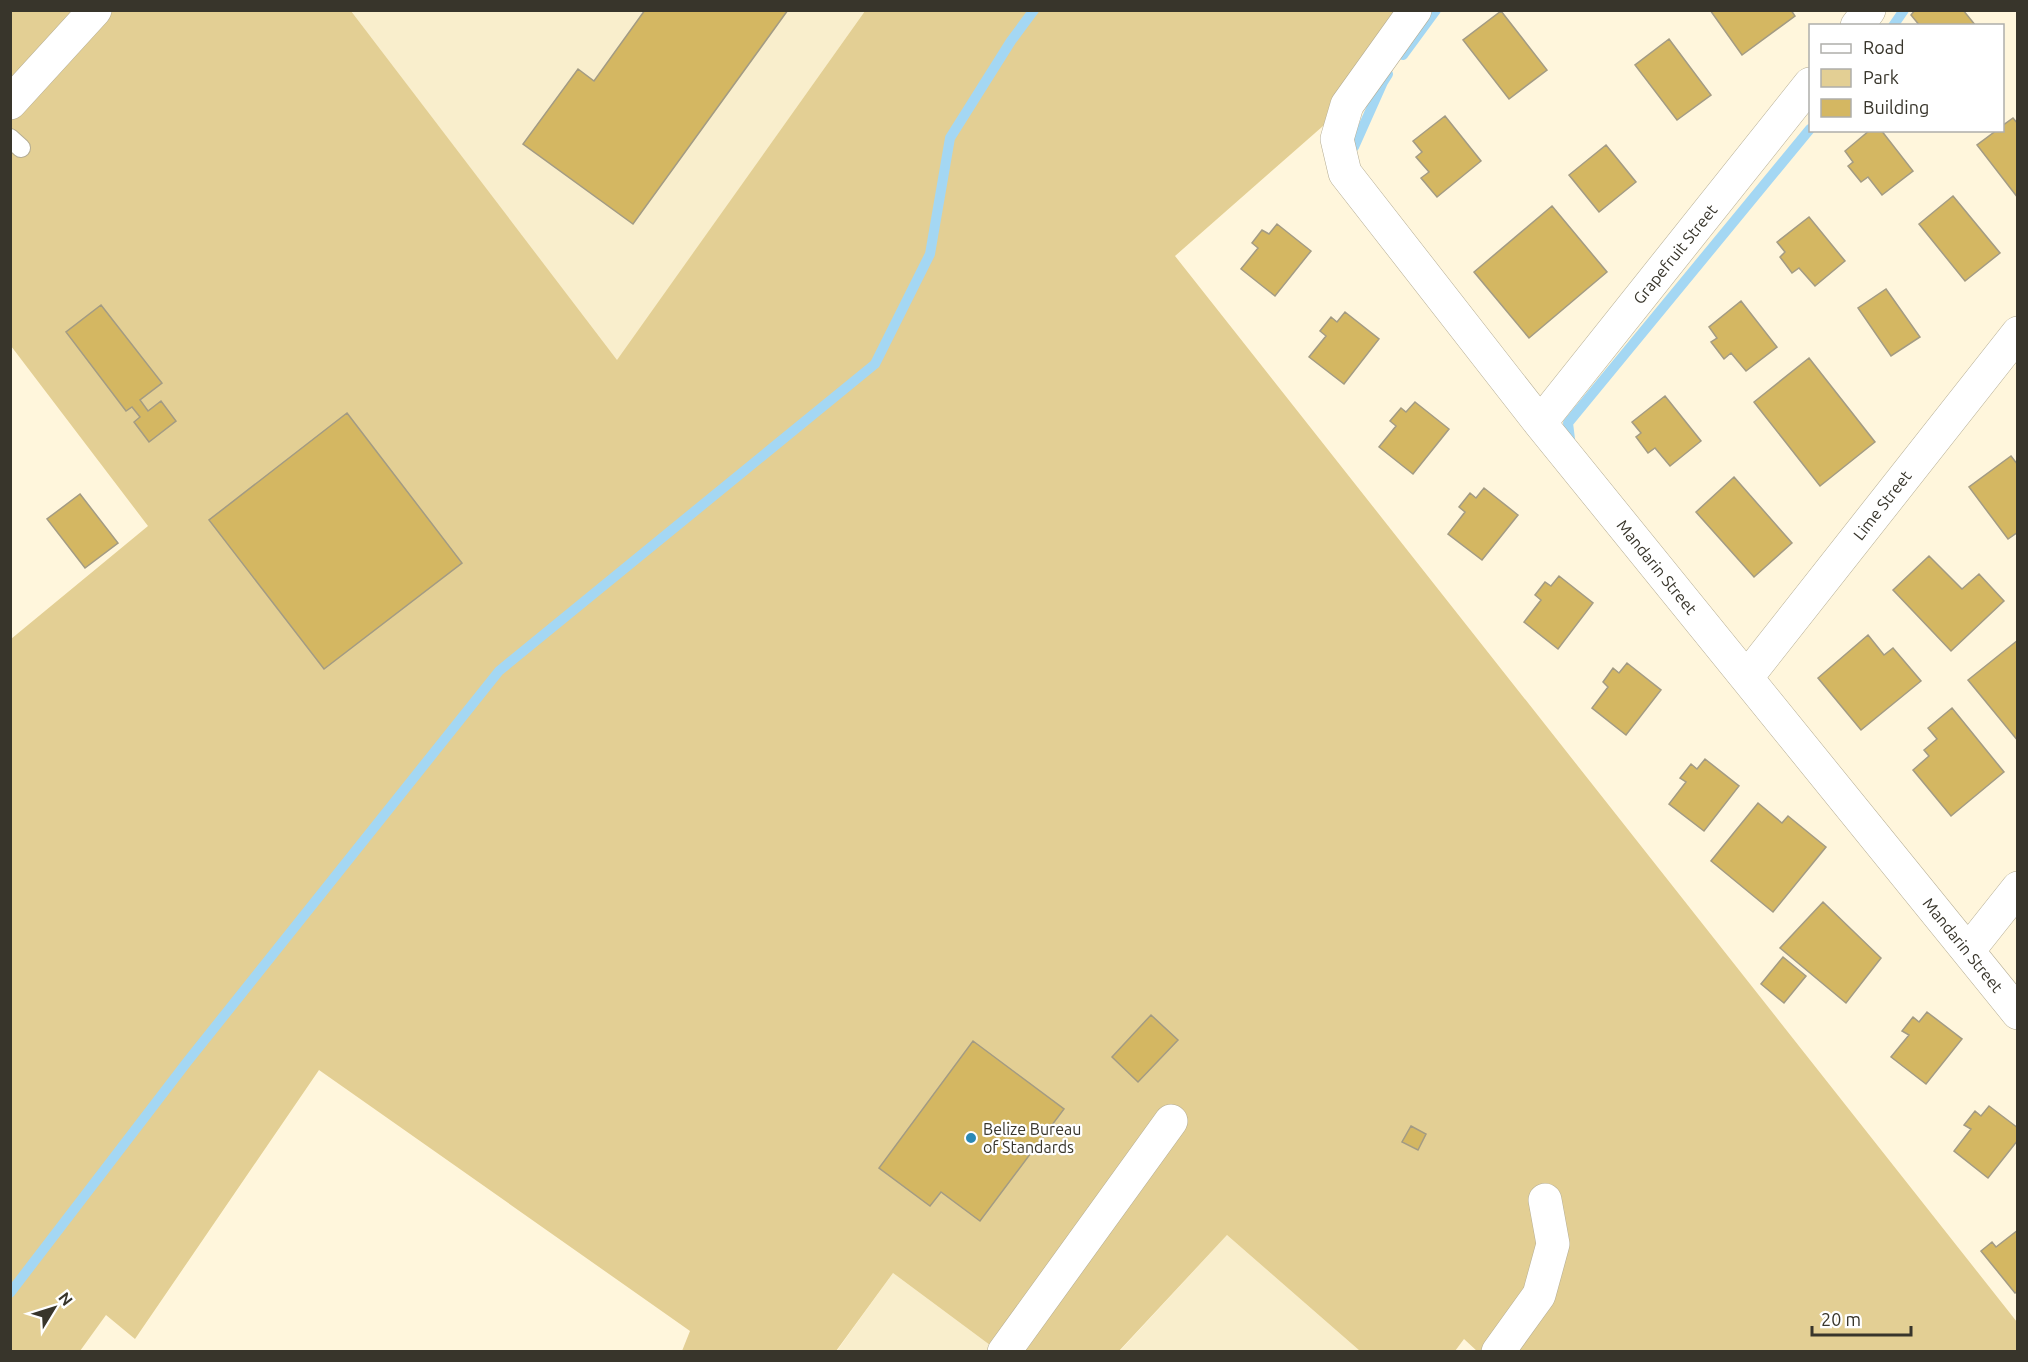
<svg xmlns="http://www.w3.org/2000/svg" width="2028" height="1362" viewBox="0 0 2028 1362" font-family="Ubuntu,sans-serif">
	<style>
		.built { fill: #f9eecc }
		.green { fill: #e3cf94 }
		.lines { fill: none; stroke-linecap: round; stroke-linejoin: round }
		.stream { stroke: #a4d7f3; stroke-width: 10 }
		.building { fill: #d4b762; stroke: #a39b83; stroke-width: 1.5 }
		.service-casing { stroke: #b5ad94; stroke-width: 20 }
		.minor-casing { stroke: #b5ad94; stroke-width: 34 }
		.service { stroke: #fff; stroke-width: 18 }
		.minor { stroke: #fff; stroke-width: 33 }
		.poi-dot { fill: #2b89b5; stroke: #fff; stroke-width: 2 }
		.labels { text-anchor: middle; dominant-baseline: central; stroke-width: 4.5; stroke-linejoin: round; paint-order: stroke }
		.street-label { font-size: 16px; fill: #38352b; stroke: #fff }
		.poi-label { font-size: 16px; fill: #38352b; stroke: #fff; text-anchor: start }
	</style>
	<rect width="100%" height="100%" fill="#fff6dc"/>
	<path class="built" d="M351,11H865L617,361Z
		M1227,1235L1360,1351L1119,1352Z
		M893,1273L998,1351L836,1352Z"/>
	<path class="green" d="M11,11H351L617,360L865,11H1415L1347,105L1175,256L2017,1322V1351L1478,1352L1464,1339L1455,1351H1360L1227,1235L1119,1351H998L893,1273L836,1351H682L690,1331L319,1070L135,1339L106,1315L80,1351H11V639L148,526L11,346Z"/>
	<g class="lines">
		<path class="stream" d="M1893,26L1904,10
			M1403,55L1436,10
			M1354,147L1383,82L1388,74
			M1571,447L1568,423L1810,129
			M10,1293L187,1062L499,671L875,364L930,254L950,138L1011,41L1034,10"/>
	</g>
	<path class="building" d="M645,10H788L633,224L523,144L578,69L594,81Z
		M1710,10H1791L1795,16L1742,55Z
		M1915,10H1963L1976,26H1920L1911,15Z
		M1501,11L1547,70L1509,99L1463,40Z
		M1669,39L1711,95L1677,120L1635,65Z
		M1445,116L1481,161L1437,197L1421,178L1429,172L1416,157L1422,152L1413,141Z
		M2013,118L2018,124V198L1977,145L1997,130H2002V126Z
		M1870,130H1881L1913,171L1882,195L1868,177L1861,182L1848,166L1853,162L1845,151Z
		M1606,145L1636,182L1599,212L1569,175Z
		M1953,196L2000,253L1965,281L1919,224Z
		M1552,206L1607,272L1529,338L1474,272Z
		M1809,217L1845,261L1815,286L1799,268L1792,273L1780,257L1785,252L1777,242Z
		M1277,224L1311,251L1275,296L1241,269L1258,248L1252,243L1262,230L1269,234Z
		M1886,289L1920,337L1891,356L1858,308Z
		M1741,301L1777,347L1746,371L1731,353L1724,359L1711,342L1717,338L1709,327Z
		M101,305L162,383L140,400L148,411L161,401L176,421L149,442L134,422L140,417L132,407L126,411L66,332Z
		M1345,312L1379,339L1344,384L1309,357L1326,336L1320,331L1331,317L1337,322Z
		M1809,358L1875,442L1820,486L1754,402Z
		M1665,396L1701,441L1670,466L1655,448L1648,453L1636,437L1641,433L1632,422Z
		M1415,402L1449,429L1413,474L1379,447L1396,426L1390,421L1401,408L1406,412Z
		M347,413L462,563L324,669L209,520Z
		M2011,456L2018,465V532L2008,539L1969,487Z
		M1734,477L1792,543L1754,577L1696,512Z
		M1484,488L1518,515L1482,560L1448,534L1465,512L1459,507L1470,493L1476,498Z
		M80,494L118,543L85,568L47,519Z
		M1929,556L1962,589L1979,574L2004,601L1951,651L1893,590Z
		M1559,576L1593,603L1558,649L1524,622L1541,600L1535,595L1545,582L1551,586Z
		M1868,635L1884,655L1893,648L1921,681L1861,730L1818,678Z
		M2018,640V741L1968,680Z
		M1627,663L1661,690L1626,735L1592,708L1608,687L1603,682L1613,668L1619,673Z
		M1952,708L2004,772L1951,816L1913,770L1929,756L1924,750L1937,739L1928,728Z
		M1705,759L1739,786L1704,831L1669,804L1686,782L1680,778L1691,764L1697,769Z
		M1758,803L1782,823L1788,816L1826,847L1773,912L1711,861Z
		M1823,902L1881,958L1846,1003L1780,948Z
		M1783,957L1806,976L1784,1003L1761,984Z
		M1927,1012L1962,1039L1926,1084L1891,1057L1909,1035L1902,1031L1913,1017L1919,1022Z
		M1151,1015L1178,1040L1138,1082L1112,1057Z
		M973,1041L1064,1109L980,1221L941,1192L930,1206L879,1168Z
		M1989,1106L2018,1128V1140L1988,1178L1954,1151L1971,1129L1964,1125L1975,1111L1981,1116Z
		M1411,1126L1426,1134L1418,1150L1402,1142Z
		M2018,1230V1291L2015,1293L1981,1251L1992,1242L1996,1247Z"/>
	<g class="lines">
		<defs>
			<path id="service" d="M10,138L21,148"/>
			<path id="minor" d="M1415,10L1347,105L1337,139L1345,173L1540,423L2018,1013
				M1857,26L1869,10
				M10,103L95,10
				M1540,423L1810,84
				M1747,677L2018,333
				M1968,951L2018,888
				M1004,1352L1171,1121
				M1498,1352L1539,1295L1553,1244L1545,1200"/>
		</defs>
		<use href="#service" class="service-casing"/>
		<use href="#minor" class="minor-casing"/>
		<use href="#service" class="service"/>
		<use href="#minor" class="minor"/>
	</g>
	<circle class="poi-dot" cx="971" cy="1138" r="6"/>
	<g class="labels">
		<g class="street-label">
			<text transform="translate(1675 254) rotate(-51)">Grapefruit Street</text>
			<text transform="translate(1882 505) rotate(-52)">Lime Street</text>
			<text transform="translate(1657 567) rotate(51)">Mandarin Street</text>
			<text transform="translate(1963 945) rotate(51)">Mandarin Street</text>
		</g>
		<g class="poi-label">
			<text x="983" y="1129">Belize Bureau<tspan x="983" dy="18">of Standards</tspan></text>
		</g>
	</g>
	<rect width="2028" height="1362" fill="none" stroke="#38352b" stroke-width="24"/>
	<rect x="1809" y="24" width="195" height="108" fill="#ffffff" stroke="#afaeaa" stroke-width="1.5"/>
	<rect x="1821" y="44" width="30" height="9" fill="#ffffff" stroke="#afaeaa" stroke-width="1.5"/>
	<text x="1863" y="54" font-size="18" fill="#38352b">Road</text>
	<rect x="1821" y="69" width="30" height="18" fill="#e3cf94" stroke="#afaeaa" stroke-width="1.5"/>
	<text x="1863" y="84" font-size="18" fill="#38352b">Park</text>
	<rect x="1821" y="99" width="30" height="18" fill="#d4b762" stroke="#afaeaa" stroke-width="1.5"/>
	<text x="1863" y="114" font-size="18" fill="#38352b">Building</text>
	<g transform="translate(54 1308) rotate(52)" stroke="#ffffff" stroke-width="4.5" paint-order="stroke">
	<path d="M0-4.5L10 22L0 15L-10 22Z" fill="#38352b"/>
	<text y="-9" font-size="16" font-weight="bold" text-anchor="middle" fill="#38352b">N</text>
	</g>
	<path d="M1812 1326v9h99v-9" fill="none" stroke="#38352b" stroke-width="3"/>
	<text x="1821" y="1326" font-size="18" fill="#38352b" stroke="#ffffff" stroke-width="4.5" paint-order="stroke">20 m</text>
</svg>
